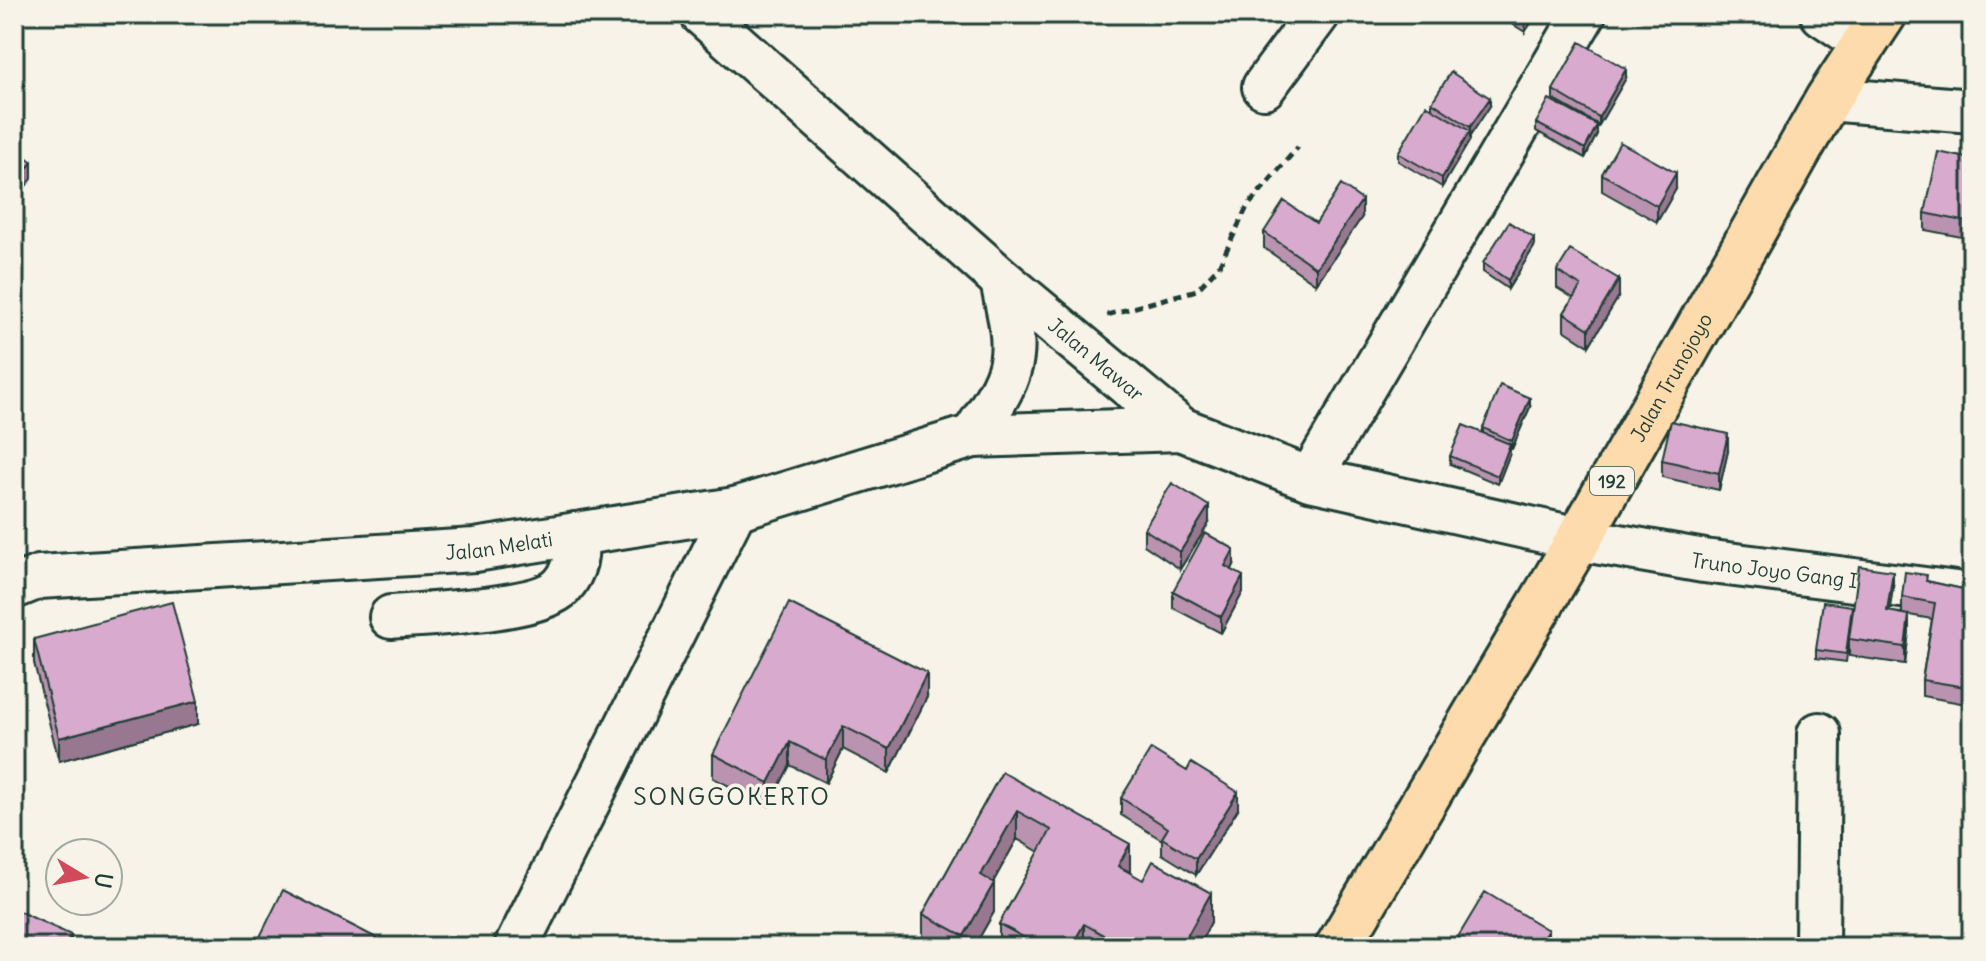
<svg xmlns="http://www.w3.org/2000/svg" width="1986" height="961" viewBox="0 0 1986 961" font-family="Delius,sans-serif">
	<style>
		.lines { fill: none; stroke-linecap: round; stroke-linejoin: round }
		.street-casing { stroke: #1f3d34; stroke-width: 48 }
		.primary-casing { stroke: #1f3d34; stroke-width: 50 }
		.path { stroke: #1f3d34; stroke-width: 5; stroke-dasharray: 8 6; stroke-linecap: butt }
		.street { stroke: #f7f3e8; stroke-width: 42 }
		.primary { stroke: #fedbac; stroke-width: 44 }
		.wall { fill: #ba93b1; stroke: #1f3d34; stroke-width: 2 }
		.shaded-wall { fill: #977890; stroke: #1f3d34; stroke-width: 2 }
		.building { fill: #d8abce; stroke: #1f3d34; stroke-width: 2 }
		.labels { text-anchor: middle; dominant-baseline: central; stroke-width: 7; stroke-linejoin: round; paint-order: stroke }
		.shield { fill: #f7f3e8; stroke: #60746a; stroke-width: 2 }
		.shield-label { font-size: 18px; font-weight: bold; fill: #1f3d34 }
		.street-label { font-size: 20px; fill: #1f3d34; stroke: #f7f3e8 }
		.quarter-label { font-size: 24px; letter-spacing: 2px; fill: #1f3d34; stroke: #f7f3e8 }
	</style>
	<rect width="100%" height="100%" fill="#f7f3e8"/>
	<filter id="ink" filterUnits="userSpaceOnUse"><feTurbulence type="fractalNoise" baseFrequency=".0125" numOctaves="2"/><feDisplacementMap in="SourceGraphic" scale="16" xChannelSelector="R" yChannelSelector="G"/><feConvolveMatrix kernelMatrix="1 2 1 2 8 2 1 2 1" color-interpolation-filters="sRGB"/></filter>
	<g filter="url(#ink)">
		<g class="lines">
			<defs>
				<g id="street">
					<path id="s1" d="M702,14L1002,280L1181,429L1310,479L1579,539L1704,561L1972,595"/>
					<path d="M1822,14L1865,43"/>
					<path d="M1264,87L1318,14"/>
					<path d="M1828,99L1972,111"/>
					<path d="M973,436C987,412 1009,385 1012,356C1015,331 1006,304 1002,280"/>
					<path d="M1310,479L1584,14"/>
					<path id="s2" d="M14,587L39,577L475,550L735,509L973,436L1181,429"/>
					<path d="M391,617C427,614 540,610 562,586C576,570 578,554 576,534"/>
					<path d="M516,947L735,509"/>
					<path d="M1817,947L1819,734"/>
				</g>
				<g id="primary">
					<path id="s3" d="M1338,947L1579,539L1828,99L1884,14"/>
				</g>
			</defs>
			<use href="#street" class="street-casing"/>
			<use href="#primary" class="primary-casing"/>
			<path class="path" d="M1107,315L1197,290L1219,266L1247,207L1298,147"/>
			<use href="#street" class="street"/>
			<use href="#primary" class="primary"/>
		</g>
		<path class="wall" d="M1496,14H1537L1525,32Z
			M1626,78L1599,125L1553,99V90Z
			M1432,102L1490,106L1470,136V140L1442,187L1398,161V153L1432,109Z
			M1536,123L1597,134L1585,158L1536,131Z
			M1972,159V239L1925,230V213Z
			M1602,174L1676,189L1657,222L1602,191Z
			M1362,217L1316,284L1264,248V232Z
			M1534,247L1508,289L1483,272V263Z
			M1557,271L1619,296L1589,346L1564,330V313L1573,298L1557,288Z
			M1530,407L1512,449L1510,448V453L1498,484L1450,464V456L1483,433V428Z
			M1728,451L1719,490L1662,477V460Z
			M1209,523L1180,569L1144,545V529Z
			M1234,565L1232,569L1243,592L1221,633L1173,608V591Z
			M1927,581L1972,591V705L1922,696V680L1932,619L1909,615V631L1905,664L1849,656V639L1893,587L1889,612L1902,613V597Z
			M1852,614L1846,662L1816,658V650Z
			M34,639L198,724L59,761L34,663Z
			M927,697L889,773L843,749L826,783L790,765L769,806L713,778V754Z
			M1002,772L1130,873L1211,922L1198,947H999V924L1039,852L1017,839L993,882L994,912L974,947H931L923,942V914Z
			M1121,798L1238,809L1196,875L1162,854V840L1121,815Z"/>
		<path class="shaded-wall" d="M1531,14H1537L1525,32V24Z
			M1626,69V78L1599,125V117Z
			M1490,98V106L1470,136V127Z
			M1597,125V134L1585,158V149Z
			M1470,131V140L1442,187V178Z
			M32,162V179L14,200V184Z
			M1676,173V189L1657,222V206Z
			M1362,200V217L1316,284V268Z
			M1534,238V247L1508,289V280Z
			M1619,279V296L1589,346V329Z
			M1530,398V407L1512,449V441Z
			M1728,434V451L1719,490V473Z
			M1510,444V453L1498,484V476Z
			M1209,506V523L1180,569V552Z
			M1234,549V565L1225,582V566Z
			M1893,571V587L1887,628V611Z
			M1243,576V592L1221,633V617Z
			M1909,615V631L1905,664V647Z
			M927,673V697L889,773V749Z
			M198,701V724L59,761V738Z
			M843,726V749L826,783V760Z
			M790,742V765L769,806V783Z
			M1238,792V809L1196,875V859Z
			M1017,811V839L981,904V875Z
			M1130,844V872L1118,866Z
			M994,883V912L974,947H964V936Z
			M1211,893V922L1198,947H1181Z
			M1084,924V947H1071Z
			M1548,930V947H1537Z
			M71,935V947H66Z"/>
		<path class="building" d="M1510,14H1531L1525,24Z
			M1580,42L1626,69L1599,117L1553,90Z
			M1451,72L1490,98L1470,127L1432,102Z
			M1549,99L1597,125L1585,149L1536,123Z
			M1426,105L1470,131L1442,178L1398,153Z
			M1620,142L1676,173L1657,206L1602,174Z
			M14,147L32,162L14,184Z
			M1938,152L1972,159V223L1925,213Z
			M1341,185L1362,200L1316,268L1264,232L1284,201L1316,223Z
			M1509,222L1534,238L1508,280L1483,263Z
			M1570,250L1619,279L1589,329L1564,313L1581,286L1557,271Z
			M1500,385L1530,398L1512,441L1483,428Z
			M1671,421L1728,434L1719,473L1662,460Z
			M1463,425L1510,444L1498,476L1450,456Z
			M1172,483L1209,506L1180,552L1144,529Z
			M1205,533L1234,549L1225,566L1243,576L1221,617L1173,591Z
			M1859,566L1893,571L1887,611L1909,615L1905,647L1849,639Z
			M1905,572L1927,575L1926,581L1972,591V688L1922,680L1935,603L1902,597Z
			M172,602L198,701L59,738L34,639Z
			M1823,602L1852,606L1846,654L1816,650Z
			M789,603L927,673L889,749L843,726L826,760L790,742L769,783L713,754Z
			M1151,749L1187,771L1191,763L1238,792L1196,859L1162,838L1168,828L1121,798Z
			M1002,772L1130,844L1118,866L1143,880L1153,861L1211,893L1181,947H1125L1084,924L1071,947H1042L999,924L1051,830L1017,811L981,875L994,883L964,936L923,914Z
			M283,890L394,947H255Z
			M1485,892L1548,930L1537,947H1452Z
			M14,909L71,935L66,947H14Z"/>
	</g>
	<g class="labels">
		<rect class="shield" x="1590" y="467" width="44" height="28" rx="6"/>
		<g class="shield-label">
			<text x="1612" y="481">192</text>
		</g>
		<g class="street-label">
			<text stroke="none"><textPath href="#s1" startOffset="524">Jalan Mawar</textPath></text>
			<text stroke="none"><textPath href="#s3" startOffset="660">Jalan Trunojoyo</textPath></text>
			<text stroke="none"><textPath href="#s2" startOffset="488">Jalan Melati</textPath></text>
			<text stroke="none"><textPath href="#s1" startOffset="1246">Truno Joyo Gang I</textPath></text>
		</g>
		<g class="quarter-label">
			<text x="732" y="796">SONGGOKERTO</text>
		</g>
	</g>
	<rect width="1986" height="961" fill="none" stroke="#f7f3e8" stroke-width="48"/>
	<rect x="24" y="24" width="1938" height="913" fill="none" stroke="#1f3d34" stroke-width="3" filter="url(#ink)"/>
	<g transform="translate(84 877) rotate(100)"><circle r="38" fill="#f7f3e8" stroke="#a1aaa0" stroke-width="2"/>
	<path d="M0-6L14 30L0 20L-14 30Z" fill="#d1495b"/>
	<text y="-12" font-size="22" font-weight="bold" text-anchor="middle" fill="#1f3d34">U</text>
	</g>
</svg>
